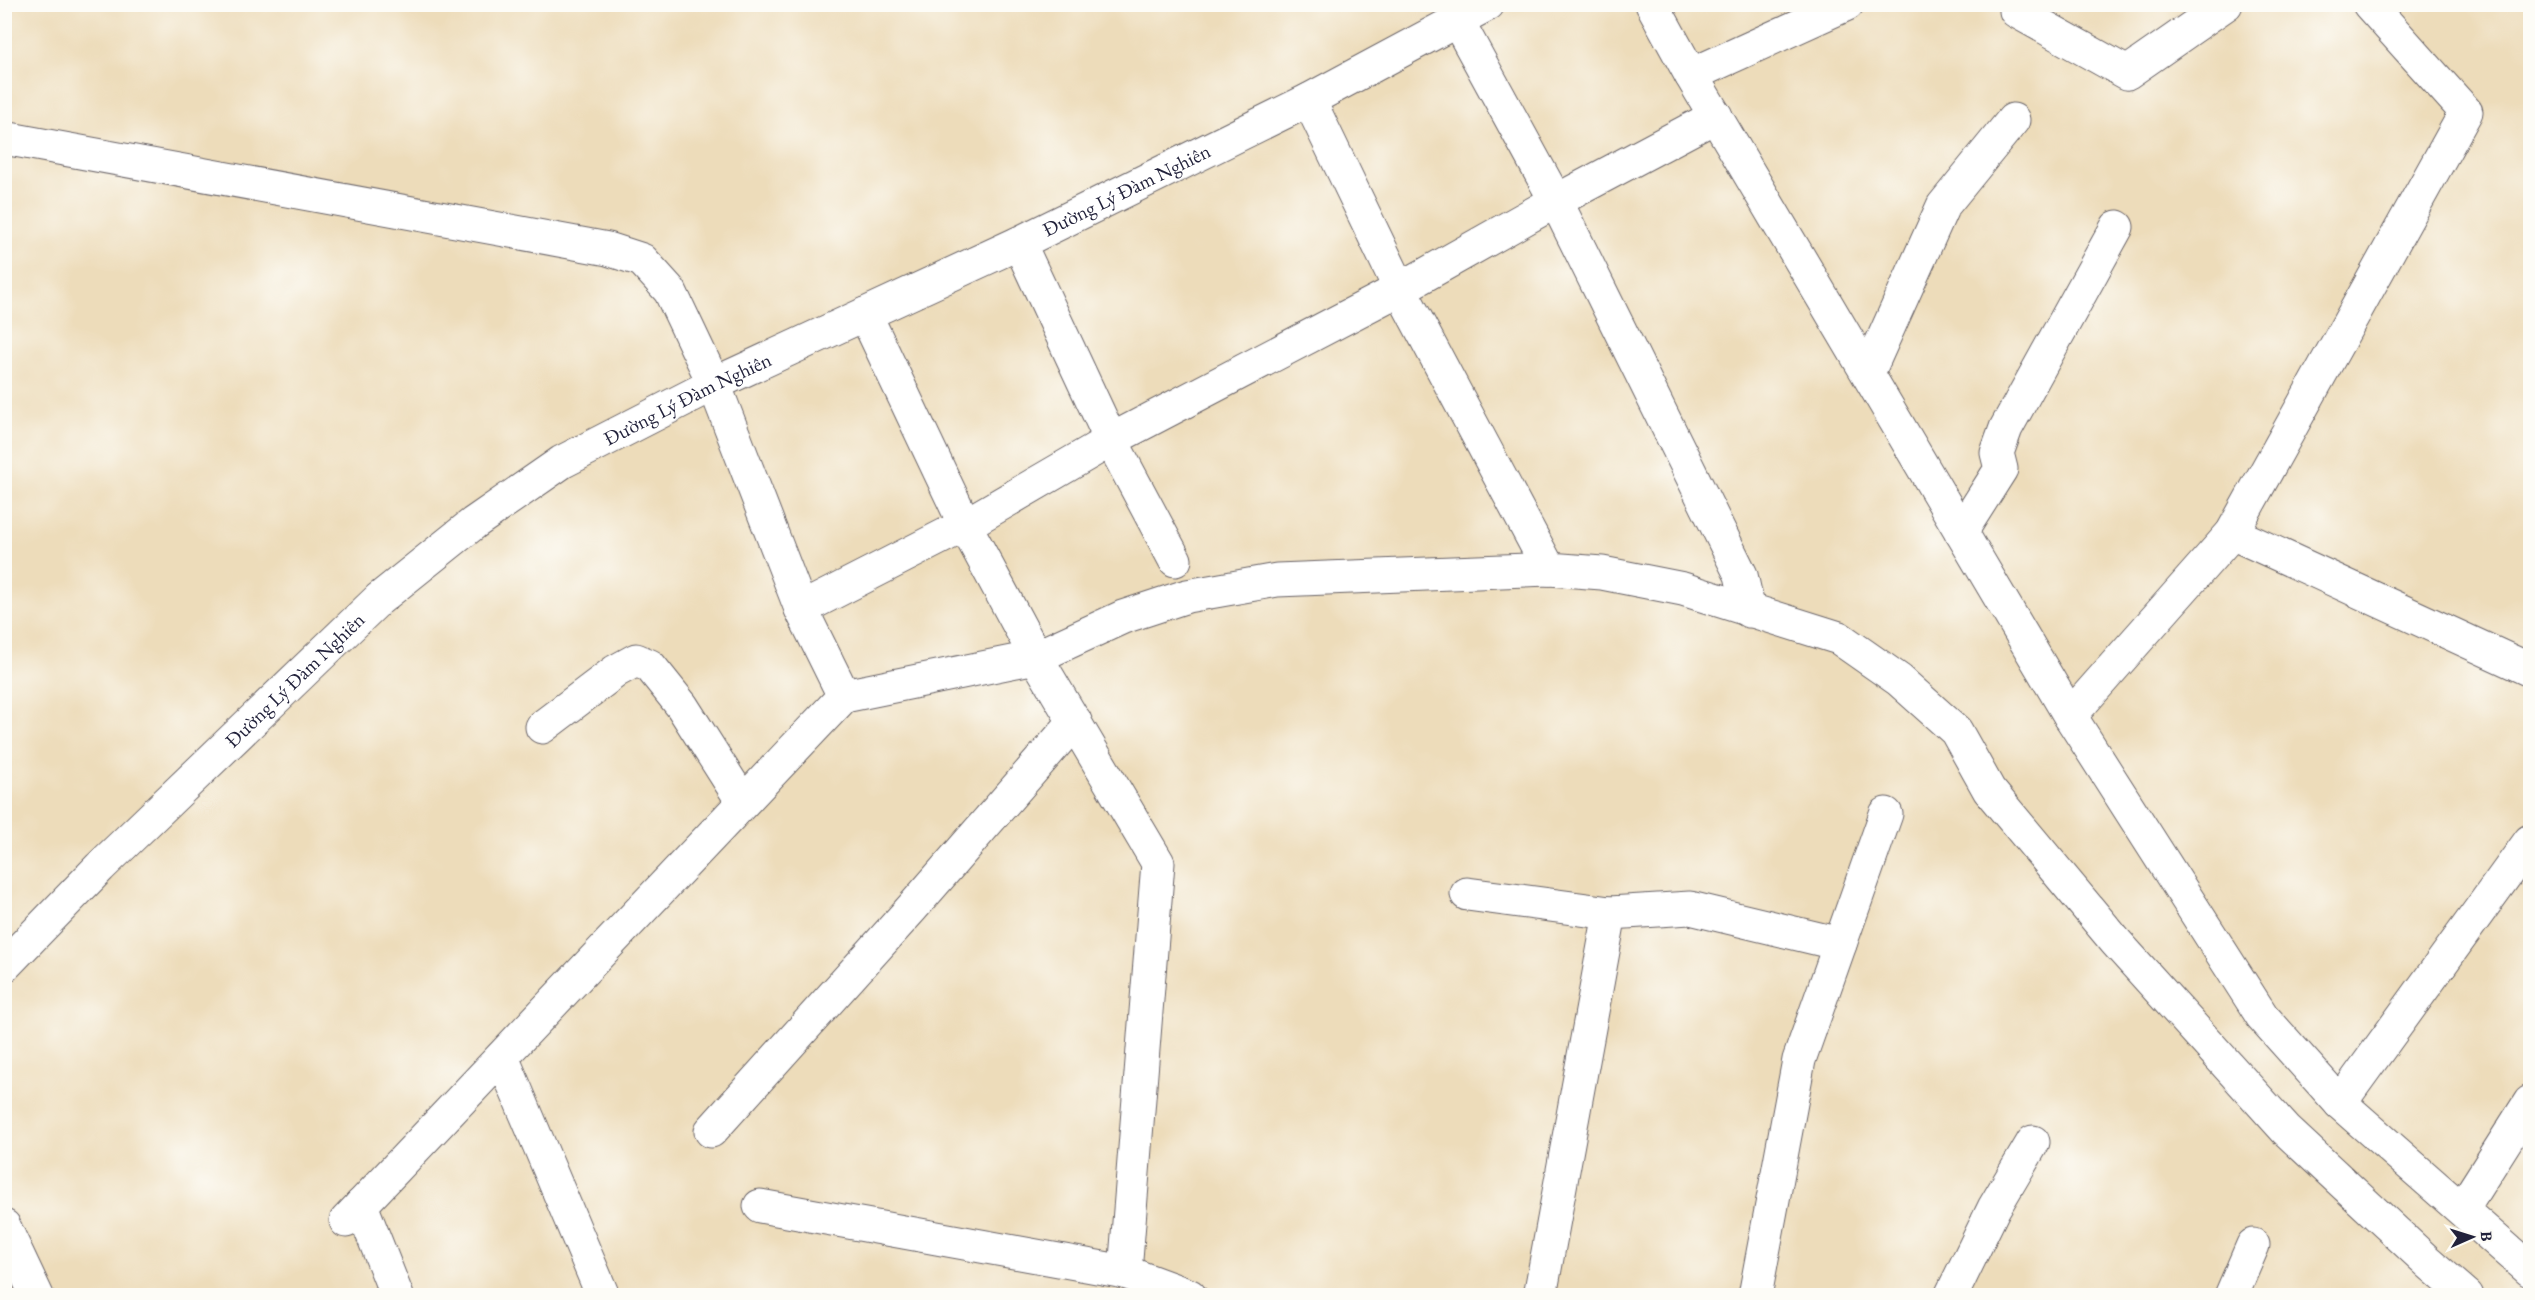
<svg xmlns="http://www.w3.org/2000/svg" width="2535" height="1300" viewBox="0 0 2535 1300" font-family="'EB Garamond',serif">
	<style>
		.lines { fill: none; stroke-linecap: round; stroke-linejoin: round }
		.minor-casing { stroke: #696367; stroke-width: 35 }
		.minor { stroke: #fff; stroke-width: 33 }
		.labels { text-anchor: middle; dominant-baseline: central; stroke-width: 6; stroke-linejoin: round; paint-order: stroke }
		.street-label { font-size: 20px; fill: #22223b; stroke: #fdfcf7 }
	</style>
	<rect width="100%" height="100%" fill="#fdfcf7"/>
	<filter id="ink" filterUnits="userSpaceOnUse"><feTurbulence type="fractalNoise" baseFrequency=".0167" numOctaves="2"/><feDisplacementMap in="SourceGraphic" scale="12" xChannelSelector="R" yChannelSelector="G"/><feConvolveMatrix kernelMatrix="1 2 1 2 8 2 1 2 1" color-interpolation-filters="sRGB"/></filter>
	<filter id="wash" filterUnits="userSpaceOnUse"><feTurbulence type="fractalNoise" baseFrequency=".008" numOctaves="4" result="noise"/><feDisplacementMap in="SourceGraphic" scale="24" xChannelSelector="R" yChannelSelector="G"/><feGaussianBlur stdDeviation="1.35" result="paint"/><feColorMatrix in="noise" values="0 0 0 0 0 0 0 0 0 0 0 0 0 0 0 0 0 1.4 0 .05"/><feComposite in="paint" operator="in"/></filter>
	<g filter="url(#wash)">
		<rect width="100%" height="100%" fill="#eddcba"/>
	</g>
	<g filter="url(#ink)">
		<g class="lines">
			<defs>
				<g id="minor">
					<path d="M1652,4L1691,75L2070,716L2262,1016L2340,1103L2530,1270"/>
					<path d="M2016,11L2127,73L2226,4"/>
					<path d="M1457,20L1556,201L1741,575L1749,611"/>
					<path d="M1691,75L1847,4"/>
					<path d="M1309,100L1400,289L1549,569"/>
					<path d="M4,138L608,249L642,260L670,291L714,384L801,609L844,696"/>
					<path d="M1019,243L1111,440L1175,560"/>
					<path d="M865,314L965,525L1036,657L1158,863L1125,1272"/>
					<path d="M1868,373L1943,206L2013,120"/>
					<path d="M1961,532L2001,469L1997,453L2006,428L2117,227"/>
					<path d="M2232,533L2530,670"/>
					<path d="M801,609L965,525L1111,440L1400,289L1556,201L1716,116"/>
					<path d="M2070,716L2232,533L2466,112L2369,4"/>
					<path d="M542,727L616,671L636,660L650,666L682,706L743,802"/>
					<path d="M1467,894L1610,913"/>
					<path id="s1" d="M4,966L100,867L379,599L474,523L562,462L714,384L1019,243L1309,100L1488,4"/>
					<path d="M502,1057L603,1296"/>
					<path d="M2340,1103L2530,841"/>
					<path d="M711,1131L912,908L1075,721"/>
					<path d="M361,1205L397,1296"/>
					<path d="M760,1206L1125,1272L1190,1296"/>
					<path d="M2462,1209L2530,1102"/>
					<path d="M346,1221L844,696L1036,657L1123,617L1187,596L1277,580L1549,569L1602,573L1683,589L1839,638L1899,680L1956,731L1989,790L2116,942L2286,1130L2428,1262L2467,1296"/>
					<path d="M4,1226L37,1296"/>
					<path d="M1540,1296L1610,913L1690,908L1840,944"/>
					<path d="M1755,1296L1799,1060L1886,814"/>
					<path d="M1951,1296L1994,1208L2033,1142"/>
					<path d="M2231,1296L2253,1245"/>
				</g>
			</defs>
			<use href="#minor" class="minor-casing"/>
			<use href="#minor" class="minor"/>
		</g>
	</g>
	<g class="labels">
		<g class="street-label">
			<text stroke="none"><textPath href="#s1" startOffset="1380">Đường Lý Đàm Nghiên</textPath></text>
			<text stroke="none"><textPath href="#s1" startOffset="894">Đường Lý Đàm Nghiên</textPath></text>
			<text stroke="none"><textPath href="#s1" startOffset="408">Đường Lý Đàm Nghiên</textPath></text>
		</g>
	</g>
	<rect width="2535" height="1300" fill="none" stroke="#fdfcf7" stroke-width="24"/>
	<g transform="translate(2472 1237) rotate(87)" stroke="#fdfcf7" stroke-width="4.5" paint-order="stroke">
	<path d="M0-4.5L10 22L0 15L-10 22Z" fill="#22223b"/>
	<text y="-9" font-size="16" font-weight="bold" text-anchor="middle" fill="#22223b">B</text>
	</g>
</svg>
